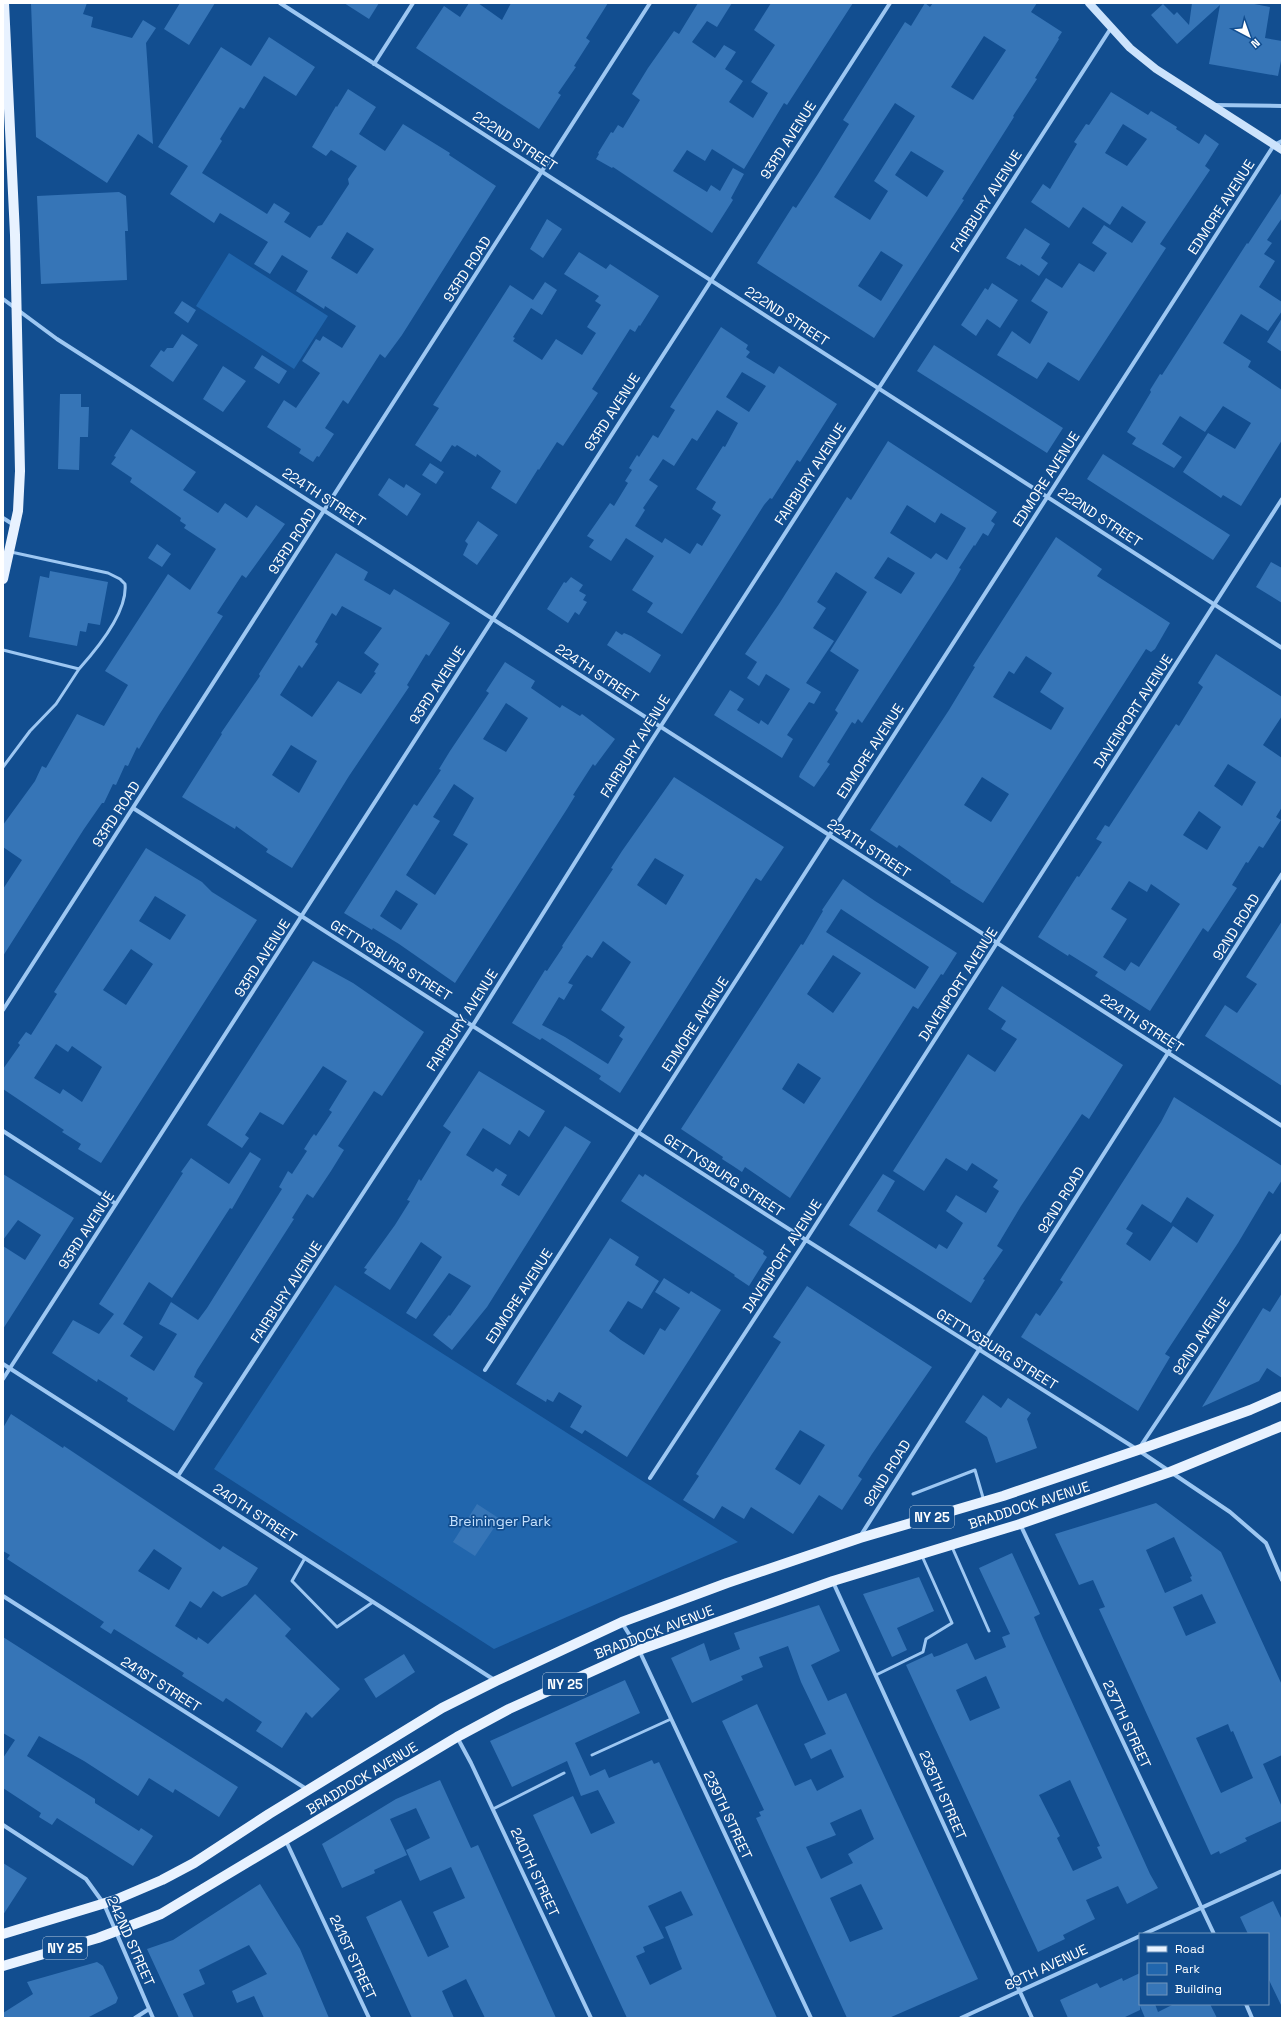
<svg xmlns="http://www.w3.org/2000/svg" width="1285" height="2021" viewBox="0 0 1285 2021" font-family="'Space Grotesk',sans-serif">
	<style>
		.green { fill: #2166ad }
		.building { fill: #3675b7; fill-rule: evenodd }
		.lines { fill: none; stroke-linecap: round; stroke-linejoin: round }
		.lane { stroke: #9dc7f2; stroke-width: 3 }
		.street { stroke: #9dc7f2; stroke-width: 4 }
		.secondary { stroke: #cce3fc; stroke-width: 8 }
		.primary { stroke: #e8f2ff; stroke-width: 10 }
		.labels { text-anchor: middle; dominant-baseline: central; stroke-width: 3.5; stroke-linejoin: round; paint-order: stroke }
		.shield { fill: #124e90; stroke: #b8cade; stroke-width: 1 }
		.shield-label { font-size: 13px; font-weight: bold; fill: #fff }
		.street-label { font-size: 14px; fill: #fff; stroke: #124e90 }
		.park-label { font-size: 14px; fill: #c4e0fd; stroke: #124e90 }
	</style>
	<rect width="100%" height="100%" fill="#124e90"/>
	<path class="green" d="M229,253L328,316L294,369L196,306Z
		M335,1285L738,1542L494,1649L214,1469Z"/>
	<path class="building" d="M31,3H87L83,14L93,17L91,27L132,38L143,20L156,28L146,43L153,144L138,134L107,183L36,137Z
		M180,3H215L189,45L164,29Z
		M344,3H379L369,19Z
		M469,3H478L502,20L511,3H608L586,38L590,41L574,66L576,67L558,93L561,95L539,129L416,48L444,6L460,17Z
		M698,3H732L717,27L707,21L692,42L715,58L724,45L736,52L725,69L743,81L729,102L753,118L768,93L751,82L775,45L754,30L771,3H853L787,105L784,103L744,169L712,149L705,161L687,150L673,171L707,192L711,185L720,191L733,168L744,174L731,198L733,200L712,233L613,167L612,168L596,159L599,154L598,153L611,132L613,133L618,125L623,128L640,100L632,94L648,68L674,31L679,34Z
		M925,3L930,7L933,3H1037L1031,12L1062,32L1058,38L1059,39L1035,78L1037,79L1013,116L1014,117L962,199L964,200L874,338L757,263L793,206L796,208L818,174L849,124L843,120L905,22L911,26ZM984,36L1006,50L973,100L951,87ZM895,103L915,116L874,181L888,191L870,220L834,197ZM911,151L944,171L927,197L895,175ZM881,251L903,265L881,301L858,286Z
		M1192,3H1249L1270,7L1265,38L1282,41V56L1278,76L1209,64L1220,5L1177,44L1151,15L1163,4L1174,15L1177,12L1189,25Z
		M269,37L315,67L296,96L264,76L244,109L240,107L220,139L222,141L202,173L267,214L274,203L290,213L284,222L310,238L318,226L322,225L349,184L348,179L357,166L331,150L326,156L312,147L336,106L337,107L348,89L376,107L359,134L385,151L403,124L450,153L449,155L496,186L402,335L385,358L380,354L348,404L343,400L325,428L334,434L319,457L317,456L313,462L299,453L301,449L267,427L284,400L296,408L320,373L302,361L316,339L320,341L323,336L342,348L356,326L325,306L324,309L296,291L308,271L282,255L270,274L254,264L268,242L220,213L214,223L170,194L188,166L158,147L221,47L251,66ZM347,232L374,249L357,274L331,258Z
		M1111,92L1148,115L1151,111L1177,127L1176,129L1199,144L1205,134L1219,144L1205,166L1210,170L1160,244L1166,248L1079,381L1048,362L1037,379L997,355L1012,331L1030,344L1048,312L1031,301L1046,278L1062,288L1079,263L1094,272L1107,253L1092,243L1104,225L1132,243L1146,222L1122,206L1110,225L1083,207L1069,228L1031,202L1043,184L1050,189L1077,144L1074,142L1086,124L1089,125ZM1123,124L1147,139L1127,166L1105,153Z
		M119,192L126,196L128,231H125L127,280L41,284L37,196Z
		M1282,192V218L1267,240L1272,243L1264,254L1275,261L1259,287L1282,302V311L1268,331L1241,314L1223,343L1251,361L1248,367L1282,390V440L1241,506L1223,495L1221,498L1183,472L1208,433L1235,449L1251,423L1223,406L1205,432L1180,416L1162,444L1182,457L1174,468L1132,444L1136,438L1127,432L1151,392L1150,390L1160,374L1162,375L1247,243L1248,244Z
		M547,219L562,229L543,258L530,249Z
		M1025,228L1050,244L1041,258L1048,263L1039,276L1021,264L1020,266L1006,258Z
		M579,252L606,269L610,264L659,296L640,326L639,325L635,332L630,329L592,389L598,393L563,446L557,442L539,470L538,469L516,504L491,488L501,471L477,454L476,457L457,445L455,447L452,445L441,462L415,445L439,408L433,405L510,285L533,300L545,282L557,290L542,315L531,308L513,337L515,338L513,341L542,360L556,339L582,355L596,333L587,327L601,305L595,301L599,296L564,274Z
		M992,283L1018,300L1000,328L987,319L976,336L961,325L985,288L988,290Z
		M182,301L196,310L188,323L174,313Z
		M1282,318V352L1267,342Z
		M721,327L748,345L746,349L750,352L746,357L774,374L779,366L837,404L800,462L797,460L772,499L770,498L764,505L682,634L647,612L653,603L632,590L654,556L626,538L611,561L589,547L594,540L587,536L610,503L614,506L628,483L625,481L632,470L629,468L637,455L639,457L653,435L658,438L675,410L670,407ZM742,372L766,386L749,412L726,397ZM717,410L738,423L725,447L723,446L696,489L716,502L712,509L721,515L702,546L697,543L690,554L665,538L662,543L635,526L645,510L643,508L658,486L649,480L663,459L674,466L692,438L697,441Z
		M182,334L198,345L173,382L150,366L161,350L164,352L167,348H173Z
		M934,345L1063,428L1047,453L917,371Z
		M262,355L287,371L279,384L254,368Z
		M223,366L246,381L223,412L203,399Z
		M60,394H81V407H89L88,437H80L79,470L58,469Z
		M131,429L196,472L183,490L218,513L225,503L247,518L256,505L285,524L246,578L242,575L217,613L223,616L159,715L139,749L137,747L128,766L125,765L116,785L113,784L104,803H102L84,829L3,956V889L22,860L3,847V825L35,781L42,766L46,768L77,714L104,726L128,685L105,671L168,574L190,590L216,549L184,528L186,525L180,521L181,518L130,482L132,478L111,464L116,457L114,456Z
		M888,441L997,512L991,521L995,524L988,536L983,533L975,546L974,545L959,568L961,569L954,581L862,723L858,719L855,724L852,722L827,762L830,764L814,787L799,777L800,774L838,713L835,710L859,670L830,651L867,592L836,572L817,602L826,608L813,628L834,641L806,683L821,692L814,704L809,702L787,735L793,739L782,758L714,715L730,690L744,699L737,710L759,724L761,720L768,725L790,689L766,674L759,686L747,678L757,662L745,654L779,604L847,497L851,500ZM907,505L935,523L941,513L966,528L947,560L936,553L931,559L890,533ZM888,557L915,573L901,594L874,578Z
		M1103,454L1230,535L1213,560L1087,479Z
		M430,463L444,472L436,484L422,475Z
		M389,478L404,488L406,484L421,494L407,516L378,495Z
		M478,521L498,535L477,565L463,555L468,544L465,541Z
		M1056,537L1102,569L1097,576L1170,623L1155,649L1151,652L1146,649L983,903L950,882L951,881L899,845L897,848L870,830L949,710L975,667L973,666ZM1026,656L1052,673L1040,692L1064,708L1051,730L993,697L1009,671L1014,674ZM982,777L1009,794L991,822L964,805Z
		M157,544L171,554L162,567L148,558Z
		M336,553L368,572L364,580L390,595L394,589L450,623L429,656L426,654L407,685L409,687L349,776L292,868L266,852L268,849L236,826L235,829L182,797L222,734L221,733L260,676L259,674ZM342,606L382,628L364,653L379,664L374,672L376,673L361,694L338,681L312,717L280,695L299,665L302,668L318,644L315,642L332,613L336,616ZM291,745L317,761L299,793L272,775Z
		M1271,562L1282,568V603L1256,587Z
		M50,571L108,582L100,625L88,623L86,632L80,631L77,646L29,637L40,576L49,578Z
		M571,577L583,585L579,591L586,595L583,600L587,602L579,615L575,612L568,623L547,609L564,582L566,583Z
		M616,631L622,635L624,633L631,636L661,655L650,673L607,645Z
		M1216,654L1282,697V716L1263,745L1282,758V807L1276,817L1281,820L1263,848L1259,846L1248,863L1246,862L1232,885L1237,888L1218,917L1208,932L1203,928L1150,1011L1095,976L1098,972L1069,954L1068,956L1038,937L1077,876L1079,877L1102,842L1096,839L1105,825L1109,827L1176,724L1179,726L1203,687L1198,683ZM1228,764L1256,782L1242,806L1214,786ZM1199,811L1221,827L1207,850L1183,835ZM1129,881L1147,892L1151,884L1180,904L1139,967L1131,962L1125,971L1103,957L1127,919L1111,909Z
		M505,662L535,681L531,688L560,708L562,705L580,716L582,714L615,739L595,766L593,764L573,795L575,796L567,809L455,983L399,944L373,928L372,930L344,913L414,804L417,806L441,770L439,769L450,751L489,693L486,691ZM506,703L528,718L506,752L483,739ZM454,784L474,798L453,835L468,844L435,895L406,875L440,821L433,817ZM396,890L418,904L401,930L380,916Z
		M674,777L784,847L761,881L756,878L620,1093L599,1079L601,1076L542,1038L540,1040L512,1023L545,970L547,971L563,947L562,946L613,869L611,868L622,851ZM655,858L684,875L666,905L637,885ZM603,941L631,962L601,1010L625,1027L619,1036L623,1039L608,1064L565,1037L542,1025L559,997L564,1000L573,985L568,983L583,960L587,955L592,958Z
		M146,848L202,882L212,892L257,920L101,1163L78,1149L81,1144L62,1132L64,1130L3,1089V1069L20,1045L18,1043L26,1032L31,1035L57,994L54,992ZM155,896L186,915L170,940L139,921ZM131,949L153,964L126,1005L103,990ZM56,1044L68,1052L72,1046L102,1067L82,1102L63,1089L60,1094L34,1078Z
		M843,879L875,901L957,953L943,975L941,974L918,1009L913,1006L790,1198L745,1167L742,1172L733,1166L722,1159L723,1157L681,1129L792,958L801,944L803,945L823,911L822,910ZM841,909L929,967L915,989L826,932ZM833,955L861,973L833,1013L807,994ZM798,1063L821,1078L804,1104L782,1089Z
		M1282,921V1086L1205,1036L1225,1005L1237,1013L1257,984L1246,977Z
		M313,961L353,983L424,1032L382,1096L374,1091L338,1146L344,1150L331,1171L313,1198L307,1194L292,1218L294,1219L197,1370L194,1377L203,1383L174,1431L127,1401L128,1398L98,1379L97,1382L52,1353L73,1320L99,1334L114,1314L99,1304L183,1173L181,1172L191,1158L229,1184L250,1152L261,1159L232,1209L230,1208L172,1298L149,1282L123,1324L143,1337L130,1356L154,1371L177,1334L159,1324L171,1302L198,1320L207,1308L282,1189L279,1187L288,1171L292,1174L307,1151L304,1149L311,1138L314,1134L316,1136L332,1112L329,1110L347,1081L323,1066L283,1125L260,1112L245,1135L249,1138L242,1148L207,1125Z
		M1002,986L1123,1065L1089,1119L1082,1114L1021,1206L997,1246L1003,1250L983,1279L985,1280L971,1303L849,1225L883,1174L895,1181L877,1211L936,1249L939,1244L947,1249L963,1223L946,1211L956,1195L986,1213L999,1191L993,1187L998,1180L972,1163L967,1171L946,1158L924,1191L893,1171L968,1054L995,1072L1017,1039L1001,1029L1006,1021L988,1009Z
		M479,1071L545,1111L529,1137L519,1130L510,1145L483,1128L466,1155L493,1172L496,1168L507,1175L501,1185L519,1196L565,1126L591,1142L487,1307L452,1350L433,1335L449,1315L450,1316L471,1286L449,1273L416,1319L406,1313L442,1257L421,1242L390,1290L364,1273L367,1269L364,1268L395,1225L410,1201L407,1200L413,1190L419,1179L421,1181L451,1132L443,1126Z
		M1174,1097L1282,1166V1180L1273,1194L1269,1191L1238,1243L1165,1354L1170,1357L1138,1411L1021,1337L1036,1313L1040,1316L1063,1282L1060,1280L1161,1122ZM1187,1197L1214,1215L1197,1243L1173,1226L1150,1261L1126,1244L1133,1233L1126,1229L1142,1204L1171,1223Z
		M3,1174L74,1218L3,1329V1246L25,1260L41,1235L18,1220L3,1240Z
		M639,1174L643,1177L645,1174L764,1251L763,1254L767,1257L749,1286L734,1276L735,1275L621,1201Z
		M610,1238L639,1257L635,1265L659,1281L642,1309L628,1301L609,1331L621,1340L644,1355L660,1328L665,1331L680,1308L655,1292L664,1278L689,1294L691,1291L721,1310L627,1457L585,1430L582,1434L570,1427L582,1406L559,1392L553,1402L547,1399L546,1402L516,1384Z
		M807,1286L932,1367L872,1454L858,1476L862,1479L842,1510L819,1495L793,1534L751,1507L744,1519L722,1506L714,1519L683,1500L699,1476L696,1474L781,1342L773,1337ZM800,1430L825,1445L800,1485L775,1469Z
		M1282,1293V1378L1267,1368L1259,1381L1202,1407L1263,1308L1270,1312Z
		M983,1395L1001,1408L1008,1398L1031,1413L1027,1419L1037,1448L996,1463L987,1437L965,1422Z
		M11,1414L63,1448L64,1446L220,1550L223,1546L258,1568L247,1585L222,1597L213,1591L201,1608L190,1601L175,1626L197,1640L198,1637L208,1644L255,1594L291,1629L285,1636L340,1689L312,1718L306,1712L282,1748L256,1731L262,1722L226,1698L223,1702L182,1676L184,1673L114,1629L111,1634L100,1627L104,1622L7,1559L10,1555L3,1551V1428ZM154,1549L182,1568L169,1590L138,1571Z
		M1156,1503L1221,1552L1282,1685V1755L1263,1764L1282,1807V1821L1245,1838L1247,1841L1220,1854L1219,1851L1211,1855L1099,1609L1105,1607L1093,1580L1079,1585L1055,1534ZM1174,1537L1192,1576L1190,1577L1192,1581L1165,1593L1146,1550ZM1202,1594L1216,1623L1186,1636L1173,1607ZM1228,1724L1231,1732L1233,1731L1253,1778L1221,1793L1196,1738Z
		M477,1504L500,1519L475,1556L453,1542Z
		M1012,1553L1040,1614L1034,1617L1042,1636L1150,1874L1158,1888L1127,1904L1118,1886L1086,1900L1095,1919L1063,1935L1065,1939L1038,1952L906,1665L932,1653L934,1657L940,1655L967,1643L975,1660L1006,1647L1002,1637L1010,1634L979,1568ZM986,1676L1000,1708L970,1721L956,1690ZM1070,1780L1100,1846L1097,1847L1102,1858L1073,1871L1057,1838L1060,1836L1039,1795Z
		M919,1577L934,1611L897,1628L907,1650L892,1657L863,1594Z
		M819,1605L840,1651L811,1665L828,1701L846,1693L978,1979L889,2018H847L756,1818L761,1816L759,1812L764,1810L722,1721L757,1704L795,1786L811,1779L817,1791L844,1777L831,1749L811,1759L804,1744L826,1734L801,1682L788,1646L759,1657L763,1667L741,1676L743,1680L692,1703L671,1658L704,1643L710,1661L740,1649L734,1633ZM861,1809L874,1839L848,1854L853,1863L821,1879L806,1847L836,1835L830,1823ZM861,1884L883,1929L850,1942L830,1898Z
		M3,1637L238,1787L219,1817L175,1789L173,1793L149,1778L138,1796L84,1761L39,1736L27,1756L95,1799V1803L139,1831L141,1828L153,1836L133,1866L57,1818L52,1825L39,1817L41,1813L3,1788V1758L15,1740L3,1733Z
		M404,1654L415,1672L376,1698L364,1679Z
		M625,1680L640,1713L575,1743L590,1776L605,1769L609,1778L652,1760L654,1764L659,1762L777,2018H627L533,1815L573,1796L591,1834L615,1823L598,1790L581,1796L567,1761L512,1787L490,1741ZM681,1891L693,1915L665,1927L682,1969L650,1985L636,1956L645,1952L643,1947L664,1938L648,1906Z
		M440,1780L471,1848L478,1845L556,2018H485L466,1979L442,1991L454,2018H412L366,1917L401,1900L428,1957L449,1947L433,1912L465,1898L451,1867L420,1881L406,1850L430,1838L416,1808L390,1819L407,1855L374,1870L375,1873L342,1888L322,1844L396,1799Z
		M3,1863L27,1878L3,1915Z
		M260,1884L300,1949L329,2018H264L254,1996L237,2003L232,1991L267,1974L249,1945L199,1970L205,1984L183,1994L194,2018H179L147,1949L173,1940Z
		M1273,1901L1282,1920V2007L1268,1978V1934H1248L1240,1917Z
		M97,1962L103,1966L118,1998L116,2003L87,2018H3V2013L33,1994L27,1982Z
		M1140,1973V2004H1155L1158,2012L1174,2004H1210L1217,2018H1145L1140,2006V2010L1123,2018H1068L1060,2000L1097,1983L1100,1988L1122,1978L1123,1981Z"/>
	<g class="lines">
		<path class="lane" d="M3,650L79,669C97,649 128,612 125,584L120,579L108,573L11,552
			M3,767L30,731L56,704L79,669
			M913,1494L975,1470L984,1501
			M952,1547L989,1631
			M305,1558L292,1581L337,1627L373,1602
			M876,1675L923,1652L926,1639L952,1623L922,1556
			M592,1755L671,1719
			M493,1809L564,1773"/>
		<path class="street" d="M280,3L1282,648
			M374,64L413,3
			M1214,105L1282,106
			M3,299L57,339L1282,1126
			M3,518L14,525
			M133,808L806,1240L1138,1450L1230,1512L1266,1543L1282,1580
			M3,1010L650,3
			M3,1131L116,1204
			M3,1364L496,1681
			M485,1370L1274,145L1282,141
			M3,1379L890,3
			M1140,1447L1282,1235
			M178,1476L473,1025L648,746L1111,28
			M650,1478L806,1240L1282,499
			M1020,1524L1214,1934
			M861,1535L1282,874
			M833,1582L1032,2018
			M3,1596L308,1790
			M622,1623L639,1650L811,2018
			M457,1737L471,1763L591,2018
			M3,1825L86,1879L104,1904L153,2018
			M286,1841L369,2018
			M1144,1934L1282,1871
			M1246,2004L1252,2018
			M135,2018L149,2009
			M961,2018L1140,1936"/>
		<path class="secondary" d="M1089,3L1130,48L1156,69L1282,150"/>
		<path class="primary" d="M3,579L18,511L20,471L15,235L4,3
			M3,1934L115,1900L162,1880L194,1863L269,1814L442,1708L496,1681L622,1622L727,1583L860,1538L1003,1496L1138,1450L1250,1410L1282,1396
			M3,1966L98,1938L161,1914L457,1737L509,1709L639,1650L833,1581L1020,1524L1170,1472L1282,1426"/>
	</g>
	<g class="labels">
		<g class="shield">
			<rect x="910" y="1506" width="44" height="22" rx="3"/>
			<rect x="543" y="1673" width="44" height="22" rx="3"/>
			<rect x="43" y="1937" width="44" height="22" rx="3"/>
		</g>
		<g class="shield-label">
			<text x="932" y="1517">NY 25</text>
			<text x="565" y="1684">NY 25</text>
			<text x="65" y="1948">NY 25</text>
		</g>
		<g class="street-label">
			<text transform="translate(788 140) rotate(-57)">93RD AVENUE</text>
			<text transform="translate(515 141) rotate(33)">222ND STREET</text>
			<text transform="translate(986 201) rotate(-57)">FAIRBURY AVENUE</text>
			<text transform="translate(1221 207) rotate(-57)">EDMORE AVENUE</text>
			<text transform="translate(467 269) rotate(-57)">93RD ROAD</text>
			<text transform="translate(787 316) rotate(33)">222ND STREET</text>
			<text transform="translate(612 412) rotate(-57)">93RD AVENUE</text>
			<text transform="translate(810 474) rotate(-57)">FAIRBURY AVENUE</text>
			<text transform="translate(1046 479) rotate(-57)">EDMORE AVENUE</text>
			<text transform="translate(324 497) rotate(33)">224TH STREET</text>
			<text transform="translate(1100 517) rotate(33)">222ND STREET</text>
			<text transform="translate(292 541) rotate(-57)">93RD ROAD</text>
			<text transform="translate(597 673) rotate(33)">224TH STREET</text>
			<text transform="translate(437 685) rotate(-57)">93RD AVENUE</text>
			<text transform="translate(1133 711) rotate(-57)">DAVENPORT AVENUE</text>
			<text transform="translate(635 746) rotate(-58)">FAIRBURY AVENUE</text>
			<text transform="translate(870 751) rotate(-57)">EDMORE AVENUE</text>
			<text transform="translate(116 814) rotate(-57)">93RD ROAD</text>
			<text transform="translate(869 848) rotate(33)">224TH STREET</text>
			<text transform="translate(1236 927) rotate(-58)">92ND ROAD</text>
			<text transform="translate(262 958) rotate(-57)">93RD AVENUE</text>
			<text transform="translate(391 960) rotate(32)">GETTYSBURG STREET</text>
			<text transform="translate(958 984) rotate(-57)">DAVENPORT AVENUE</text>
			<text transform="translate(462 1020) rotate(-57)">FAIRBURY AVENUE</text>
			<text transform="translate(1142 1023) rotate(33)">224TH STREET</text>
			<text transform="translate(695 1024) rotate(-57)">EDMORE AVENUE</text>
			<text transform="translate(724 1175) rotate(33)">GETTYSBURG STREET</text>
			<text transform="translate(1061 1200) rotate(-58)">92ND ROAD</text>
			<text transform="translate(86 1230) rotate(-57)">93RD AVENUE</text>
			<text transform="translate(782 1256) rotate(-57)">DAVENPORT AVENUE</text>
			<text transform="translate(286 1292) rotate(-57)">FAIRBURY AVENUE</text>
			<text transform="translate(519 1296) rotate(-57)">EDMORE AVENUE</text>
			<text transform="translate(1201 1336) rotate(-56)">92ND AVENUE</text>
			<text transform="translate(997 1349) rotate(32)">GETTYSBURG STREET</text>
			<text transform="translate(887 1473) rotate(-58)">92ND ROAD</text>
			<text transform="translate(1029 1505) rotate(-18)">BRADDOCK AVENUE</text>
			<text transform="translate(255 1513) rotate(33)">240TH STREET</text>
			<text transform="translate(654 1632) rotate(-21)">BRADDOCK AVENUE</text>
			<text transform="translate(161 1684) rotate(32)">241ST STREET</text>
			<text transform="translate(1127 1724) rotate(65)">237TH STREET</text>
			<text transform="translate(362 1778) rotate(-31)">BRADDOCK AVENUE</text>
			<text transform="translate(943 1795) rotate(66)">238TH STREET</text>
			<text transform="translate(728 1815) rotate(65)">239TH STREET</text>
			<text transform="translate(535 1872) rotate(65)">240TH STREET</text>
			<text transform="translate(131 1941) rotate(66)">242ND STREET</text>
			<text transform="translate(353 1957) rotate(65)">241ST STREET</text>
			<text transform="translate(1046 1967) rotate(-25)">89TH AVENUE</text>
		</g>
		<g class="park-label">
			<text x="500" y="1521">Breininger Park</text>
		</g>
	</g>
	<rect width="1285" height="2021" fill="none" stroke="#ffffff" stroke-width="8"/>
	<rect x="1139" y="1933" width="130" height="72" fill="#124e90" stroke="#7195bc"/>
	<rect x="1147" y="1946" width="20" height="6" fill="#e8f2ff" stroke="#7195bc"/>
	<text x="1175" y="1953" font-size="12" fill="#ffffff">Road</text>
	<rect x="1147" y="1963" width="20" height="12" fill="#2166ad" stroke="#7195bc"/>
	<text x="1175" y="1973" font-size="12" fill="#ffffff">Park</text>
	<rect x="1147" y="1983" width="20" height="12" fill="#3675b7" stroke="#7195bc"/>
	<text x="1175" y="1993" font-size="12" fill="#ffffff">Building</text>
	<g transform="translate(1249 36) rotate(139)" stroke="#124e90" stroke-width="3" paint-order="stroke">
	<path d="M0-3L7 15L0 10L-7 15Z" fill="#ffffff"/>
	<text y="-6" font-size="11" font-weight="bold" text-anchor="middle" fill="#ffffff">N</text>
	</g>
</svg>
